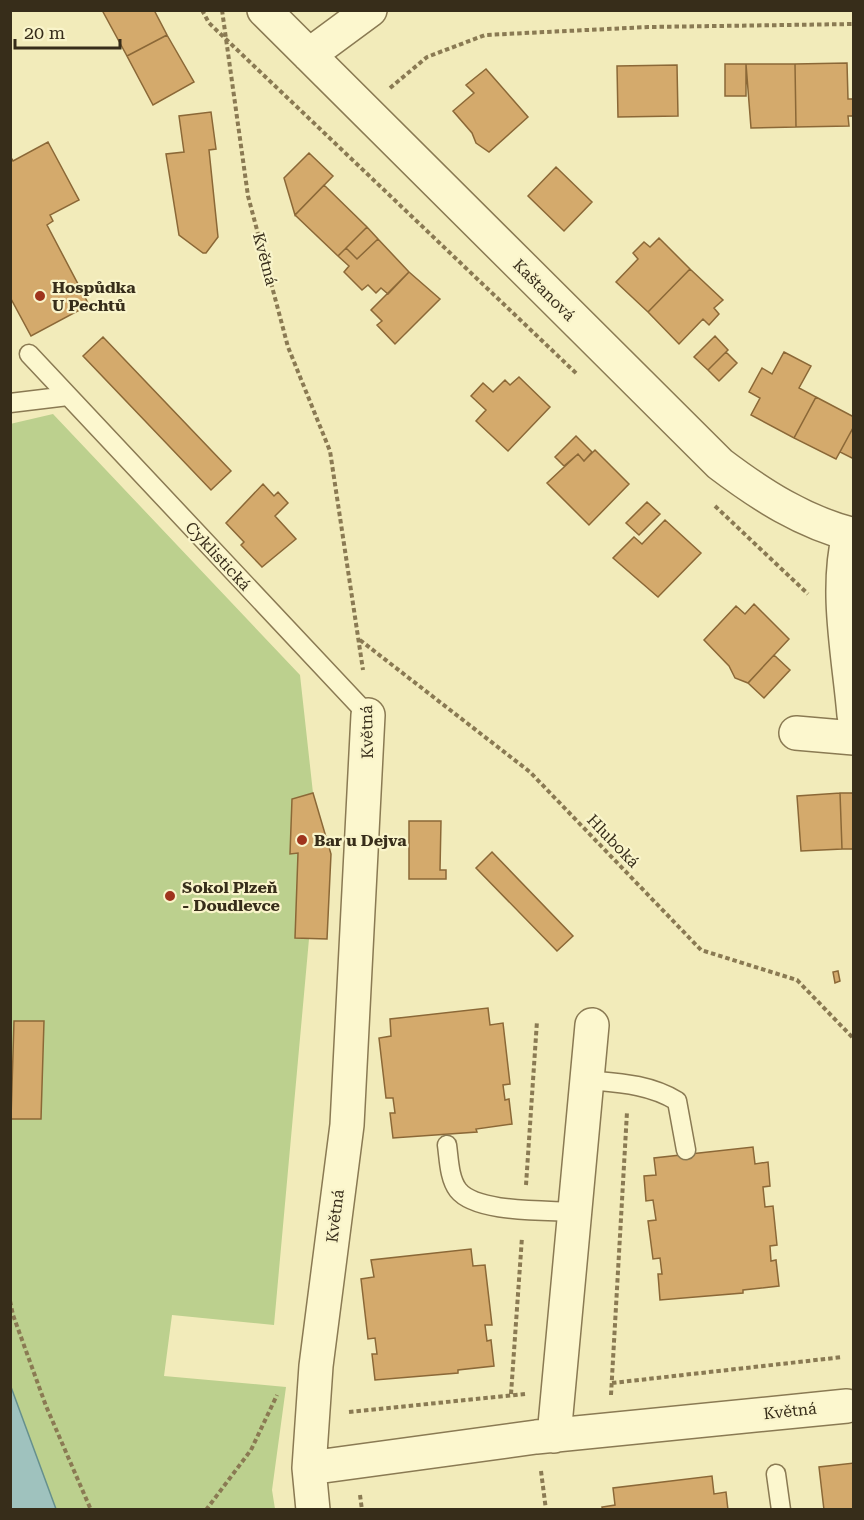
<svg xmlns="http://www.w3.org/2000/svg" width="864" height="1520" viewBox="0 0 864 1520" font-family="'Roboto Serif',serif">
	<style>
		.green { fill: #bcd08e }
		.water { fill: #9fc2be; stroke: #66908d; stroke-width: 1.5 }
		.building { fill: #d4aa6c; stroke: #8b6837; stroke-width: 1.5 }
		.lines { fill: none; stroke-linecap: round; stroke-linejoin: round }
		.lane-casing { stroke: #8a7a53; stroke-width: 21 }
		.street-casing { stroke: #8a7a53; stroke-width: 36 }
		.path { stroke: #8a7a53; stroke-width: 4; stroke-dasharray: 4.5 3; stroke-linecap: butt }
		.lane { stroke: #fcf7ce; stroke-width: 18 }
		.street { stroke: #fcf7ce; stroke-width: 33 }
		.poi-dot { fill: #9f341d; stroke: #f9f4ca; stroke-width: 2 }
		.labels { text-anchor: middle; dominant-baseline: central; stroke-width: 4.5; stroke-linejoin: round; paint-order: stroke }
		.street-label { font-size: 16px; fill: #372d1a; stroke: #f9f4ca }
		.poi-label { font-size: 16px; font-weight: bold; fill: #372d1a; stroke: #f9f4ca; text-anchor: start }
	</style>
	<rect width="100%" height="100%" fill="#f2ebba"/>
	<path class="green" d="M53,414L300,675L313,793L331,854L327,939H309L274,1325L172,1315L164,1376L286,1387L272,1490L275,1509H56L11,1387L10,424Z"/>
	<path class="water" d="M10,1387H11L56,1509H11Z"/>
	<path class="building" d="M102,10H154L167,35L127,56Z
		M167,35L194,82L153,105L127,56Z
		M847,63L848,99H854V116H848L849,126L796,127L795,64Z
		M725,64H746V96H725Z
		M746,64H795L796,127L751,128Z
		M677,65L678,116L618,117L617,66Z
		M486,69L528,117L489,152L476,143L472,133L453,111L474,93L466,85Z
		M211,112L216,149L209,150L218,237L206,253H203L179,235L166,154L184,152L179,116Z
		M48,142L79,200L50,215L53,221L47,225L89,305L31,336L10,297V156L13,161Z
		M309,153L333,176L295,215L284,178Z
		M556,167L592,202L564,231L528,196Z
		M324,185L367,227L338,256L295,215Z
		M367,227L378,239L357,259L346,248Z
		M659,238L690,269L648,312L616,282L638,259L633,253L644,242L650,247Z
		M378,239L409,272L388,294L381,288L376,293L368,285L362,290L344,272L349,266L338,256L346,248L357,259Z
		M690,269L723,300L714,308L719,314L709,325L703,319L679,344L648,312Z
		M409,272L440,299L395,344L377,325L382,321L371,310Z
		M715,336L728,350L708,370L694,357Z
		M103,337L231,471L211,490L83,356Z
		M726,352L737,363L719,381L708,370Z
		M784,352L811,366L799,388L816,397L794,438L751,415L760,398L749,392L762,368L772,374Z
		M519,377L550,407L508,451L476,421L486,410L471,396L483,383L493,392L505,380L510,385Z
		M816,397L854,417V426L836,459L794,438Z
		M854,426V459L840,452Z
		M576,436L592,452L584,461L578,454L564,466L555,457Z
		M595,450L629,484L589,525L547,483L578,454L584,461Z
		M263,484L274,496L278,492L288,503L275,516L296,539L262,567L241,545L244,542L226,523Z
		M647,502L660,514L639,535L626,523Z
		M665,520L701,553L658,597L613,558L634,537L642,544Z
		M754,604L789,639L748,683L735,678L729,666L704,640L736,606L745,614Z
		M774,655L790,670L764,698L748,683Z
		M313,793L331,854L327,939L295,938L298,853L290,854L292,799Z
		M840,793L842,849L801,851L797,796Z
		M840,793H854V849H842Z
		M409,821H441L440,870H446V879H409Z
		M492,852L573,936L557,951L476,868Z
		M838,971L840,981L835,983L833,972Z
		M488,1008L490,1025L503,1023L510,1084L503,1085L505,1100L509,1099L512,1124L476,1129L477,1132L393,1138L390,1113H395L393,1098H386L379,1038L391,1036L390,1019Z
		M14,1021H44L41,1119H11Z
		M753,1147L755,1164L768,1162L770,1186L763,1187L765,1207L773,1206L777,1245L770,1246L771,1261L776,1260L779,1286L743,1290V1293L660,1300L658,1274H662L660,1258L653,1259L648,1221L656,1220L653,1200L646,1201L644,1176L656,1175L654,1158Z
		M471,1249L473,1266L485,1265L492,1325H485L487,1341L491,1340L494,1366L458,1370V1373L375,1380L372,1354H377L375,1338L368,1339L361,1279L374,1277L371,1260Z
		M854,1463V1510H824L819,1467Z
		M712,1476L714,1494L726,1492L728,1510H603L602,1507L615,1505L613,1488Z"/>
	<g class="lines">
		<defs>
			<path id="lane" d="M29,354L368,715
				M10,403L68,396
				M587,1080C619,1083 649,1084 677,1101L686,1150
				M447,1145C449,1159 449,1178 458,1190C476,1213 545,1210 575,1212
				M776,1474L781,1510"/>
			<path id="street" d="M264,10L720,464C761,495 803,522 854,535
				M309,55L370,10
				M849,534C835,592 849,656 854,715
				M796,733L854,738
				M554,1436L592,1025
				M309,1468L536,1437L847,1406
				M313,1510L309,1468L316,1366L347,1125L368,715"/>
		</defs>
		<use href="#lane" class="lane-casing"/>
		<use href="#street" class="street-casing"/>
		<path class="path" d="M202,10L209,23L578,375
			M222,10L248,196L288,347L330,451L363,670
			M390,88L427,57L485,35L648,27L854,24
			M715,506L808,594
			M360,640L530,772L701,950L797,980L854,1039
			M526,1185L537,1021
			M10,1301L13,1315L46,1406L91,1510
			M612,1383L843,1357
			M511,1394L522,1237
			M611,1395L627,1112
			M349,1412L525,1394
			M541,1471L546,1510
			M360,1495L362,1510
			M206,1510L251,1450L277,1395"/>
		<use href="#lane" class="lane"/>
		<use href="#street" class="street"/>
	</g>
	<g class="poi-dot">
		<circle cx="40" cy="296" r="6"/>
		<circle cx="302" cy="840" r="6"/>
		<circle cx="170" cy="896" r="6"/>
	</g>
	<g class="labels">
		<g class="street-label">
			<text transform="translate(265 259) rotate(75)">Květná</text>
			<text transform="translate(544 290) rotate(45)">Kaštanová</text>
			<text transform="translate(218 556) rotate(47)">Cyklistická</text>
			<text transform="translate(367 732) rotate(-91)">Květná</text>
			<text transform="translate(613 841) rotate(46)">Hluboká</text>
			<text transform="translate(335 1216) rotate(-83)">Květná</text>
			<text transform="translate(790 1411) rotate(-6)">Květná</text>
		</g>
		<g class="poi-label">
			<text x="52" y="287">Hospůdka<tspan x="52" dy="18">U Pechtů</tspan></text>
			<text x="314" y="840">Bar u Dejva</text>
			<text x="182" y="887">Sokol Plzeň<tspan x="182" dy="18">- Doudlevce</tspan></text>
		</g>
	</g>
	<rect width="864" height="1520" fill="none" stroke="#372d1a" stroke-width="24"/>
	<path d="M15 39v9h105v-9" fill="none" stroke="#372d1a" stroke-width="3"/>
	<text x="24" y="39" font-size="18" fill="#372d1a" stroke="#f9f4ca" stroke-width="4.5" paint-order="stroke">20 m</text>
</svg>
